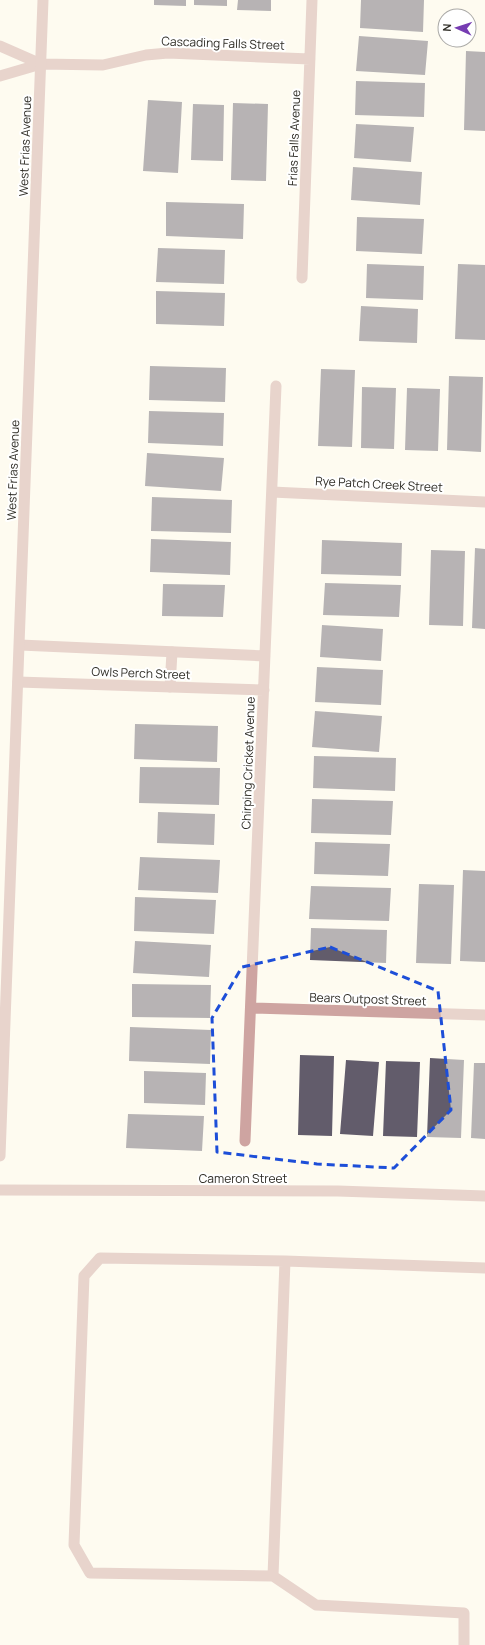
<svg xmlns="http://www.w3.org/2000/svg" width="485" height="1645" viewBox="0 0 485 1645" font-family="Manrope,sans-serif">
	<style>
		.building { fill: #625c6b }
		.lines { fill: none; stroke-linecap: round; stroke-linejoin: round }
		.service { stroke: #cea4a1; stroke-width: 11 }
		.minor { stroke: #cea4a1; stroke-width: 11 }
		.tertiary { stroke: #cea4a1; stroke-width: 11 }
		.marked { fill: none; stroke: #1d4ed8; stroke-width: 3; stroke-dasharray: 8 5; stroke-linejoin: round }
		.labels { text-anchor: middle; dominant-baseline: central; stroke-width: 4; stroke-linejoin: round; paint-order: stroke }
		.street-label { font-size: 12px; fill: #2d2b24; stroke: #fff }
	</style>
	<rect width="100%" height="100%" fill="#fefbf0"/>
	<path class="building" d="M154,0H186V6L154,5Z
		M194,0H227V6L194,5Z
		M238,0H271V11L237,10Z
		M361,0H424L423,32L360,28Z
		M359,36L428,41L425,75L356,71Z
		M466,51L485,52V131L464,130Z
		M356,81L425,83L424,117L355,115Z
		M148,100L182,102L178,173L143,171Z
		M233,103L268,104L266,181L231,180Z
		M193,104L224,105L223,161L191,160Z
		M356,124L414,127L411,162L354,158Z
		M353,167L422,172L420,205L351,200Z
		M166,202L244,204L243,239L166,236Z
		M357,217L424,219L422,254L356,251Z
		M158,248L225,250L224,284L156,282Z
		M367,264L424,266L423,300L366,298Z
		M458,264L485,265V340L455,339Z
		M156,291L225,293L224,326L156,324Z
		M361,306L418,309L417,343L359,341Z
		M150,366L226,368L225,402L149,400Z
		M321,369L355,370L352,447L318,446Z
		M449,376L483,377L481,452L447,450Z
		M362,387L396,388L394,449L361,448Z
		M407,388L440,389L438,451L405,450Z
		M149,411L224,413L223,446L148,443Z
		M147,453L224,458L221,491L145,486Z
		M152,497L232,500L231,533L151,531Z
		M151,539L231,542L230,575L150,572Z
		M322,540L402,543L401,576L321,574Z
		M475,548L485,549V629L472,628Z
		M431,550L465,551L463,626L429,625Z
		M325,583L401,585L399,617L323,615Z
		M163,584L225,585L223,617L162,616Z
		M322,625L383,629L381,661L320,657Z
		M317,667L383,670L381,705L315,702Z
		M315,711L382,716L379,752L312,747Z
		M135,724L218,726L217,762L134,759Z
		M314,756L396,758L395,791L313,788Z
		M140,767L220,768L219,805L139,803Z
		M312,799L393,801L391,835L311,833Z
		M158,812L215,814L214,845L157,843Z
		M315,842L390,844L388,876L314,874Z
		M140,857L220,860L218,893L138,890Z
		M463,870L485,871V962L460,961Z
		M419,884L454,885L451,964L416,963Z
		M311,886L391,888L389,921L309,919Z
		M135,897L216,900L214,934L134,931Z
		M311,928L387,930L386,963L310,960Z
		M135,941L211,945L209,977L133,973Z
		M132,984L211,985L210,1018L132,1017Z
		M130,1027L211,1030L210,1064L129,1061Z
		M300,1055L334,1056L332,1136L298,1135Z
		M430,1058L464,1060L461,1138L427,1137Z
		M346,1060L379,1062L373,1136L340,1134Z
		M386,1061L420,1062L417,1137L383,1136Z
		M474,1063H485V1139L471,1138Z
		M144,1071L206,1073L205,1105L144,1103Z
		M128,1114L204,1116L202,1151L126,1148Z"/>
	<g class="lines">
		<path class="service" d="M170,687L172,652
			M273,1576L90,1573L74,1545L84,1276L100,1258L285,1261
			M464,1645V1613L316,1605L273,1576L285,1261L485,1268"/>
		<path class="minor" d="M0,46L41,64
			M0,76L41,64L103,65L146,55L168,53L310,59
			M302,278L312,0
			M272,492L485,502
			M20,645L265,656
			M18,682L264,690
			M251,1008L485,1015
			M245,1141L276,386
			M0,1190L338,1191L485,1196"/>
		<path class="tertiary" d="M0,1156L43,0"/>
	</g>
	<path d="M0 0H485V1645H0ZM330,947L438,991L451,1110L394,1168L317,1164L217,1152L212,1018L242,967Z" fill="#fefbf0" fill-opacity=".55" fill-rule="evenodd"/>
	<path class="marked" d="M330,947L438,991L451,1110L394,1168L317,1164L217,1152L212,1018L242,967Z"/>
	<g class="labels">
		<g class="street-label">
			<text transform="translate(223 43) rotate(2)">Cascading Falls Street</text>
			<text transform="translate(294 138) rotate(-88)">Frias Falls Avenue</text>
			<text transform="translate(25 146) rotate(-88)">West Frias Avenue</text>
			<text transform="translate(13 470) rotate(-88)">West Frias Avenue</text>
			<text transform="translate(379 484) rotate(3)">Rye Patch Creek Street</text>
			<text transform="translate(141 673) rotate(2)">Owls Perch Street</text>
			<text transform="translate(248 763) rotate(-88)">Chirping Cricket Avenue</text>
			<text transform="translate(368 999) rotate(2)">Bears Outpost Street</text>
			<text x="243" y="1178">Cameron Street</text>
		</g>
	</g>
	<g transform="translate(457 28) rotate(273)"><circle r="19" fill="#ffffff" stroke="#abaaa7"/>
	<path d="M0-3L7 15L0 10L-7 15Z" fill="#763cb2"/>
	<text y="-6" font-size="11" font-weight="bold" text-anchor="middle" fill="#2d2b24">N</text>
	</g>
</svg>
